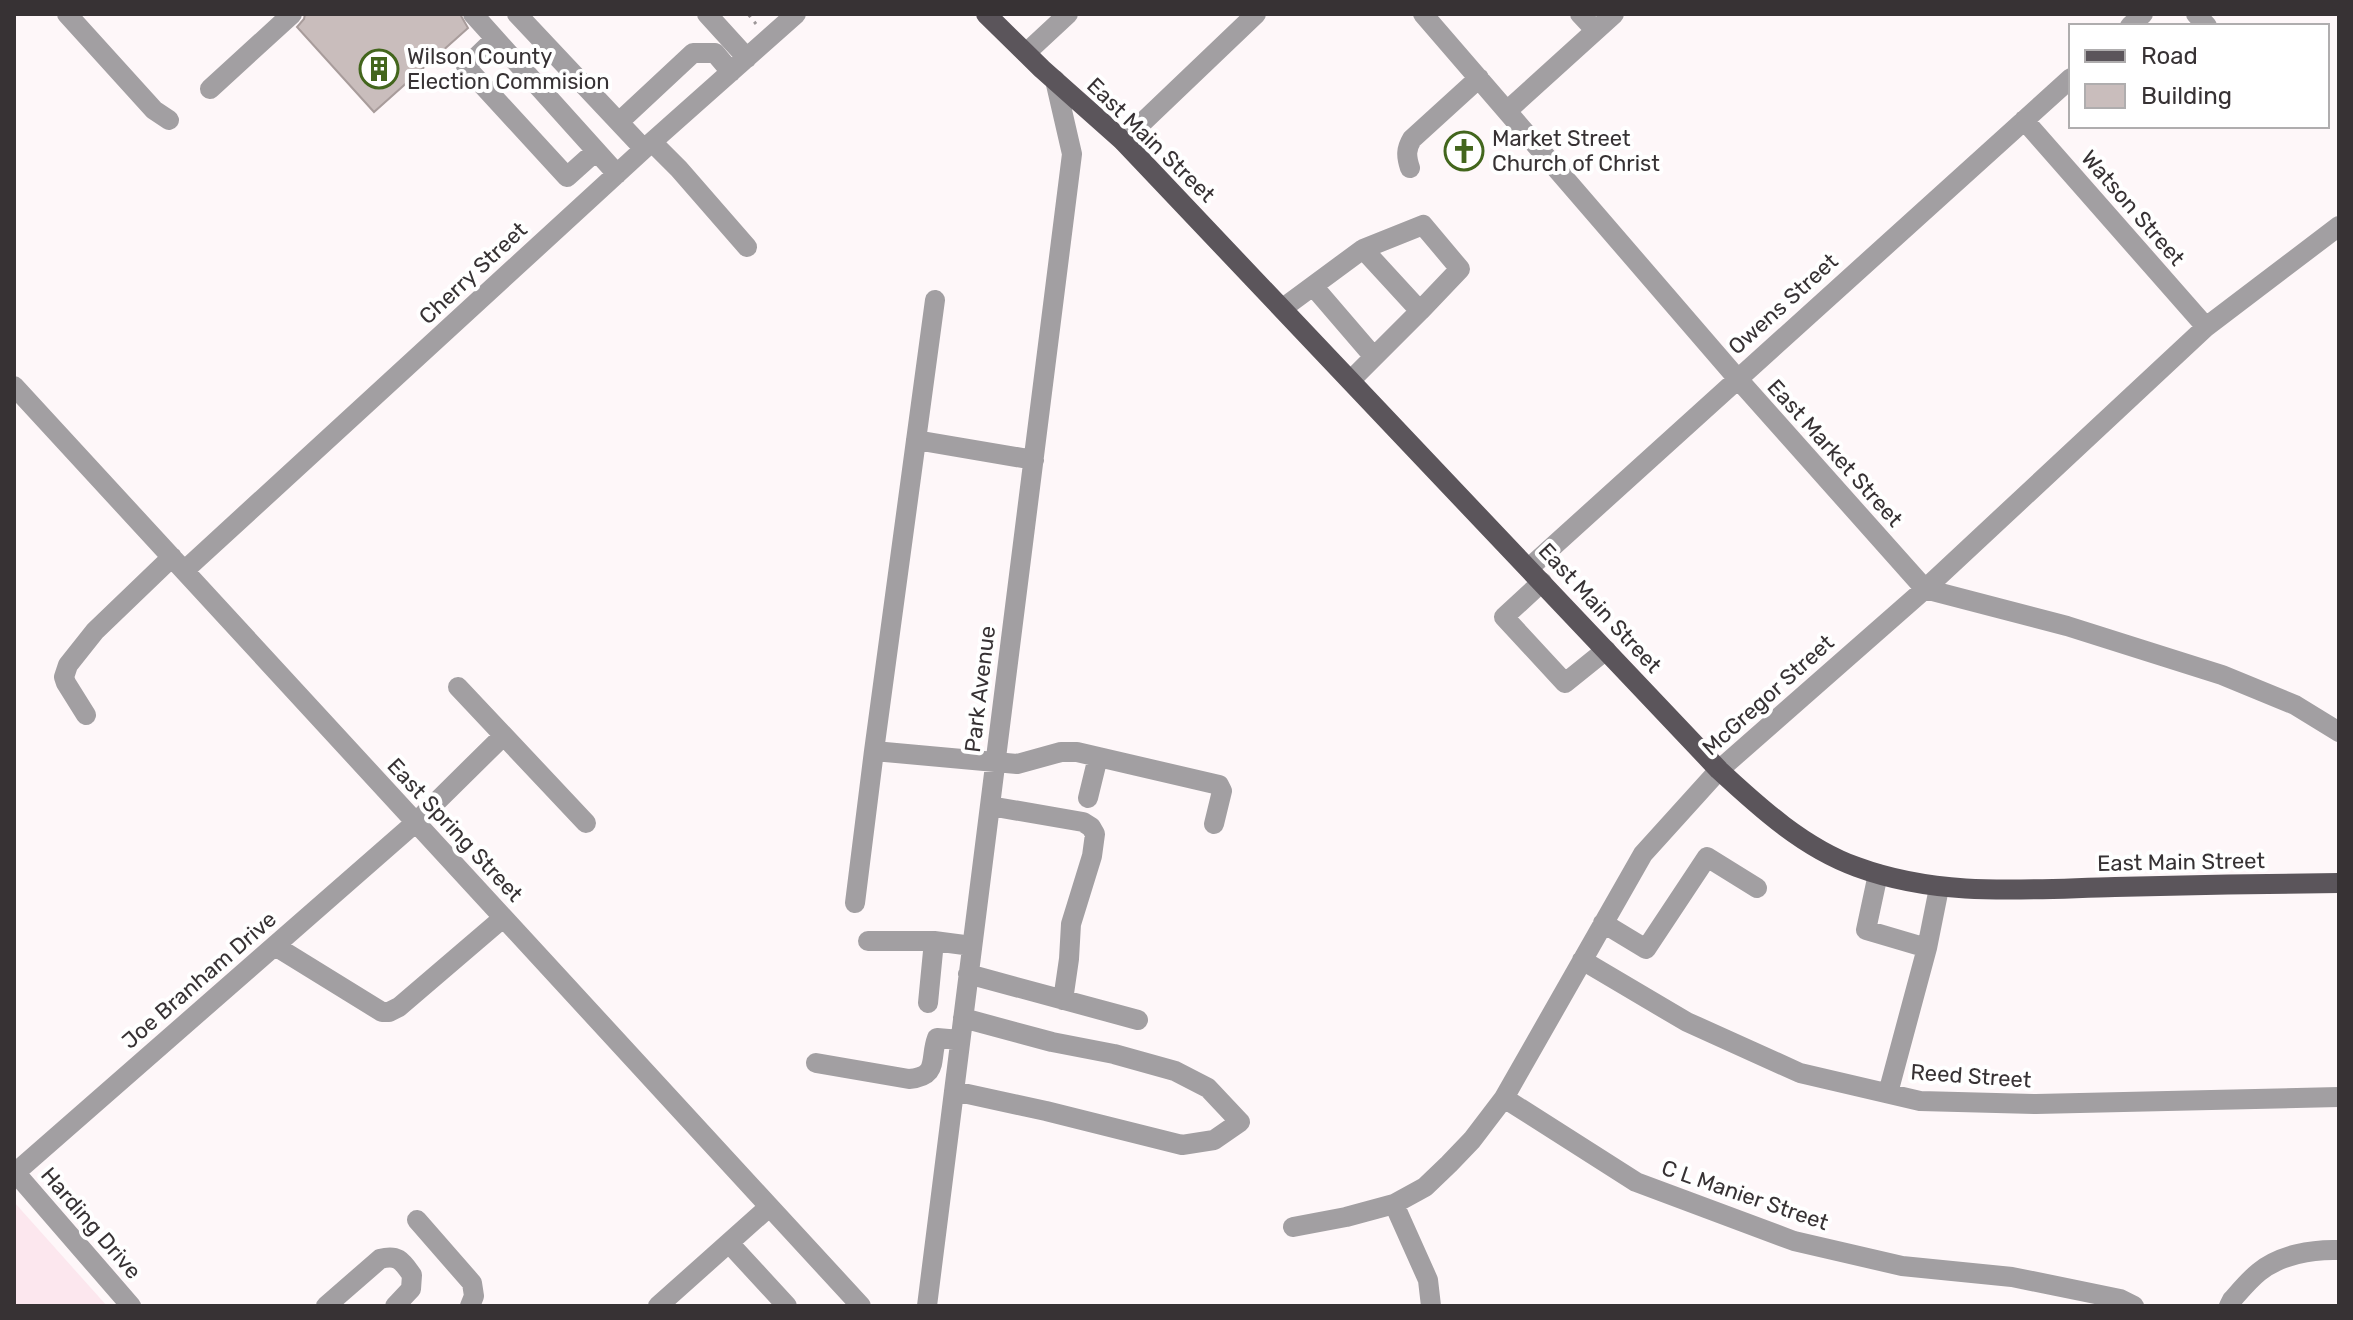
<svg xmlns="http://www.w3.org/2000/svg" width="2353" height="1320" viewBox="0 0 2353 1320" font-family="Rubik,sans-serif">
	<style>
		.built { fill: #fce7ee }
		.building { fill: #c9bdbc; stroke: #a89c9b; stroke-width: 2 }
		.lines { fill: none; stroke-linecap: round; stroke-linejoin: round }
		.path { stroke: #9d9799; stroke-width: 3; stroke-dasharray: 4 6; stroke-linecap: butt }
		.minor { stroke: #a29fa2; stroke-width: 20 }
		.major { stroke: #5b555b; stroke-width: 20 }
		.labels { text-anchor: middle; dominant-baseline: central; stroke-width: 8; stroke-linejoin: round; paint-order: stroke }
		.poi-label { font-size: 22px; fill: #373234; stroke: #fff; text-anchor: start }
		.street-label { font-size: 22px; fill: #373234; stroke: #fff }
	</style>
	<rect width="100%" height="100%" fill="#fef7f9"/>
	<path class="built" d="M14,1202L107,1306H14Z"/>
	<path class="building" d="M305,14H460L468,28L374,112L297,27L304,19Z"/>
	<g class="lines">
		<path class="path" d="M748,14L756,24"/>
		<path class="minor" d="M67,14L154,110L169,120
			M473,14L617,174
			M517,14L644,149
			M707,14L747,58
			M1423,14L1737,378L1925,589L2067,626L2222,675L2295,705L2339,732
			M1580,14L1595,30
			M2196,14L2207,26
			M2130,26L2143,14
			M495,39L466,67L567,177L596,151
			M1026,53L1068,14
			M210,89L292,14
			M1507,111L1614,14
			M2024,120L2206,327
			M619,122L693,53H715L731,72
			M1123,141L1256,14
			M652,142L679,169L747,247
			M1410,168C1406,156 1406,149 1412,139L1479,78
			M1363,249L1423,225L1460,269L1420,311
			M1313,286L1374,357
			M935,300L874,751L1017,764L1061,752H1077L1219,785L1222,791L1214,824
			M1283,308L1363,249L1420,311L1351,380
			M14,386L861,1306
			M916,440L1034,460
			M1529,568L2071,78
			M185,570L644,149L796,14
			M1542,582L1504,617L1565,683L1606,650
			M458,687L586,823
			M86,715L66,683L64,677L68,665L95,631L172,557
			M1088,798L1098,757
			M990,806L1083,822L1091,827L1095,834L1092,856L1071,924L1069,959L1063,1000
			M1878,874L1866,930L1927,948L1939,888
			M855,903L874,751
			M1603,923L1646,949L1707,857L1757,888
			M868,941H934L972,946
			M275,946L382,1012H389L399,1007L503,918
			M1582,960L1687,1022L1800,1073L1920,1101L2036,1104L2339,1097
			M968,974L1138,1020
			M928,1003L934,941
			M816,1063L909,1079C940,1076 929,1059 937,1038L960,1040
			M954,1091L1046,1111L1182,1145L1214,1140L1240,1122L1208,1088L1175,1071L1114,1054L1052,1042L963,1018
			M1888,1093L1927,948
			M1504,1098L1636,1182L1794,1241L1902,1266L2012,1277L2120,1299L2134,1306
			M14,1171L131,1306
			M15,1173L415,823L503,736
			M1394,1204L1428,1280L1431,1306
			M417,1220L472,1283L474,1296L470,1306
			M1293,1227L1346,1217L1394,1204L1425,1187L1449,1164L1472,1140L1504,1098L1643,854L1719,770L1925,589L2206,327L2339,226
			M729,1243L787,1306
			M326,1306L380,1259C398,1254 402,1261 412,1275L411,1289L395,1306
			M658,1306L769,1207
			M927,1306L1072,154L1055,80
			M2229,1306L2232,1300C2240,1291 2249,1280 2259,1272C2280,1255 2312,1249 2339,1250"/>
		<path class="major" d="M986,14L1042,69L1123,141L1719,770C1760,808 1804,848 1857,867C1941,898 2028,889 2115,887C2190,885 2264,884 2339,883"/>
	</g>
	<defs>
		<symbol id="building-ring" viewBox="-11 -11 22 22"><circle r="9.5" fill="#fff" stroke="#43661d" stroke-width="1.5"/><path d="M-4-6H4V6H1V3H-1V6H-4ZM-2.5-4.3h1.7v1.8h-1.7ZM.8-4.3h1.7v1.8H.8ZM-2.5-1h1.7V.8h-1.7ZM.8-1h1.7V.8H.8Z" fill="#43661d"/></symbol>
		<symbol id="church-ring" viewBox="-11 -11 22 22"><circle r="9.5" fill="#fff" stroke="#43661d" stroke-width="1.5"/><path d="M-1.2-6h2.4v3.5h3.3v2.4h-3.3V6h-2.4V-.1h-3.3v-2.4h3.3Z" fill="#43661d"/></symbol>
	</defs>
	<g fill-rule="evenodd">
		<use href="#building-ring" x="357" y="47" width="44" height="44"/>
		<use href="#church-ring" x="1442" y="129" width="44" height="44"/>
	</g>
	<g class="labels">
		<g class="poi-label">
			<text x="407" y="56">Wilson County<tspan x="407" dy="25">Election Commision</tspan></text>
			<text x="1492" y="138">Market Street<tspan x="1492" dy="25">Church of Christ</tspan></text>
		</g>
		<g class="street-label">
			<text transform="translate(1151 140) rotate(44)">East Main Street</text>
			<text transform="translate(2133 208) rotate(49)">Watson Street</text>
			<text transform="translate(473 273) rotate(-43)">Cherry Street</text>
			<text transform="translate(1783 304) rotate(-42)">Owens Street</text>
			<text transform="translate(1835 453) rotate(48)">East Market Street</text>
			<text transform="translate(1600 608) rotate(47)">East Main Street</text>
			<text transform="translate(980 689) rotate(-83)">Park Avenue</text>
			<text transform="translate(1768 695) rotate(-42)">McGregor Street</text>
			<text transform="translate(455 830) rotate(47)">East Spring Street</text>
			<text transform="translate(2181 862) rotate(-1)">East Main Street</text>
			<text transform="translate(199 980) rotate(-41)">Joe Branham Drive</text>
			<text transform="translate(1971 1076) rotate(4)">Reed Street</text>
			<text transform="translate(1745 1195) rotate(19)">C L Manier Street</text>
			<text transform="translate(91 1223) rotate(49)">Harding Drive</text>
		</g>
	</g>
	<rect width="2353" height="1320" fill="none" stroke="#373234" stroke-width="32"/>
	<rect x="2069" y="24" width="260" height="104" fill="#ffffff" stroke="#afadae" stroke-width="2"/>
	<rect x="2085" y="50" width="40" height="12" fill="#5b555b" stroke="#afadae" stroke-width="2"/>
	<text x="2141" y="64" font-size="24" fill="#373234">Road</text>
	<rect x="2085" y="84" width="40" height="24" fill="#c9bdbc" stroke="#afadae" stroke-width="2"/>
	<text x="2141" y="104" font-size="24" fill="#373234">Building</text>
</svg>
